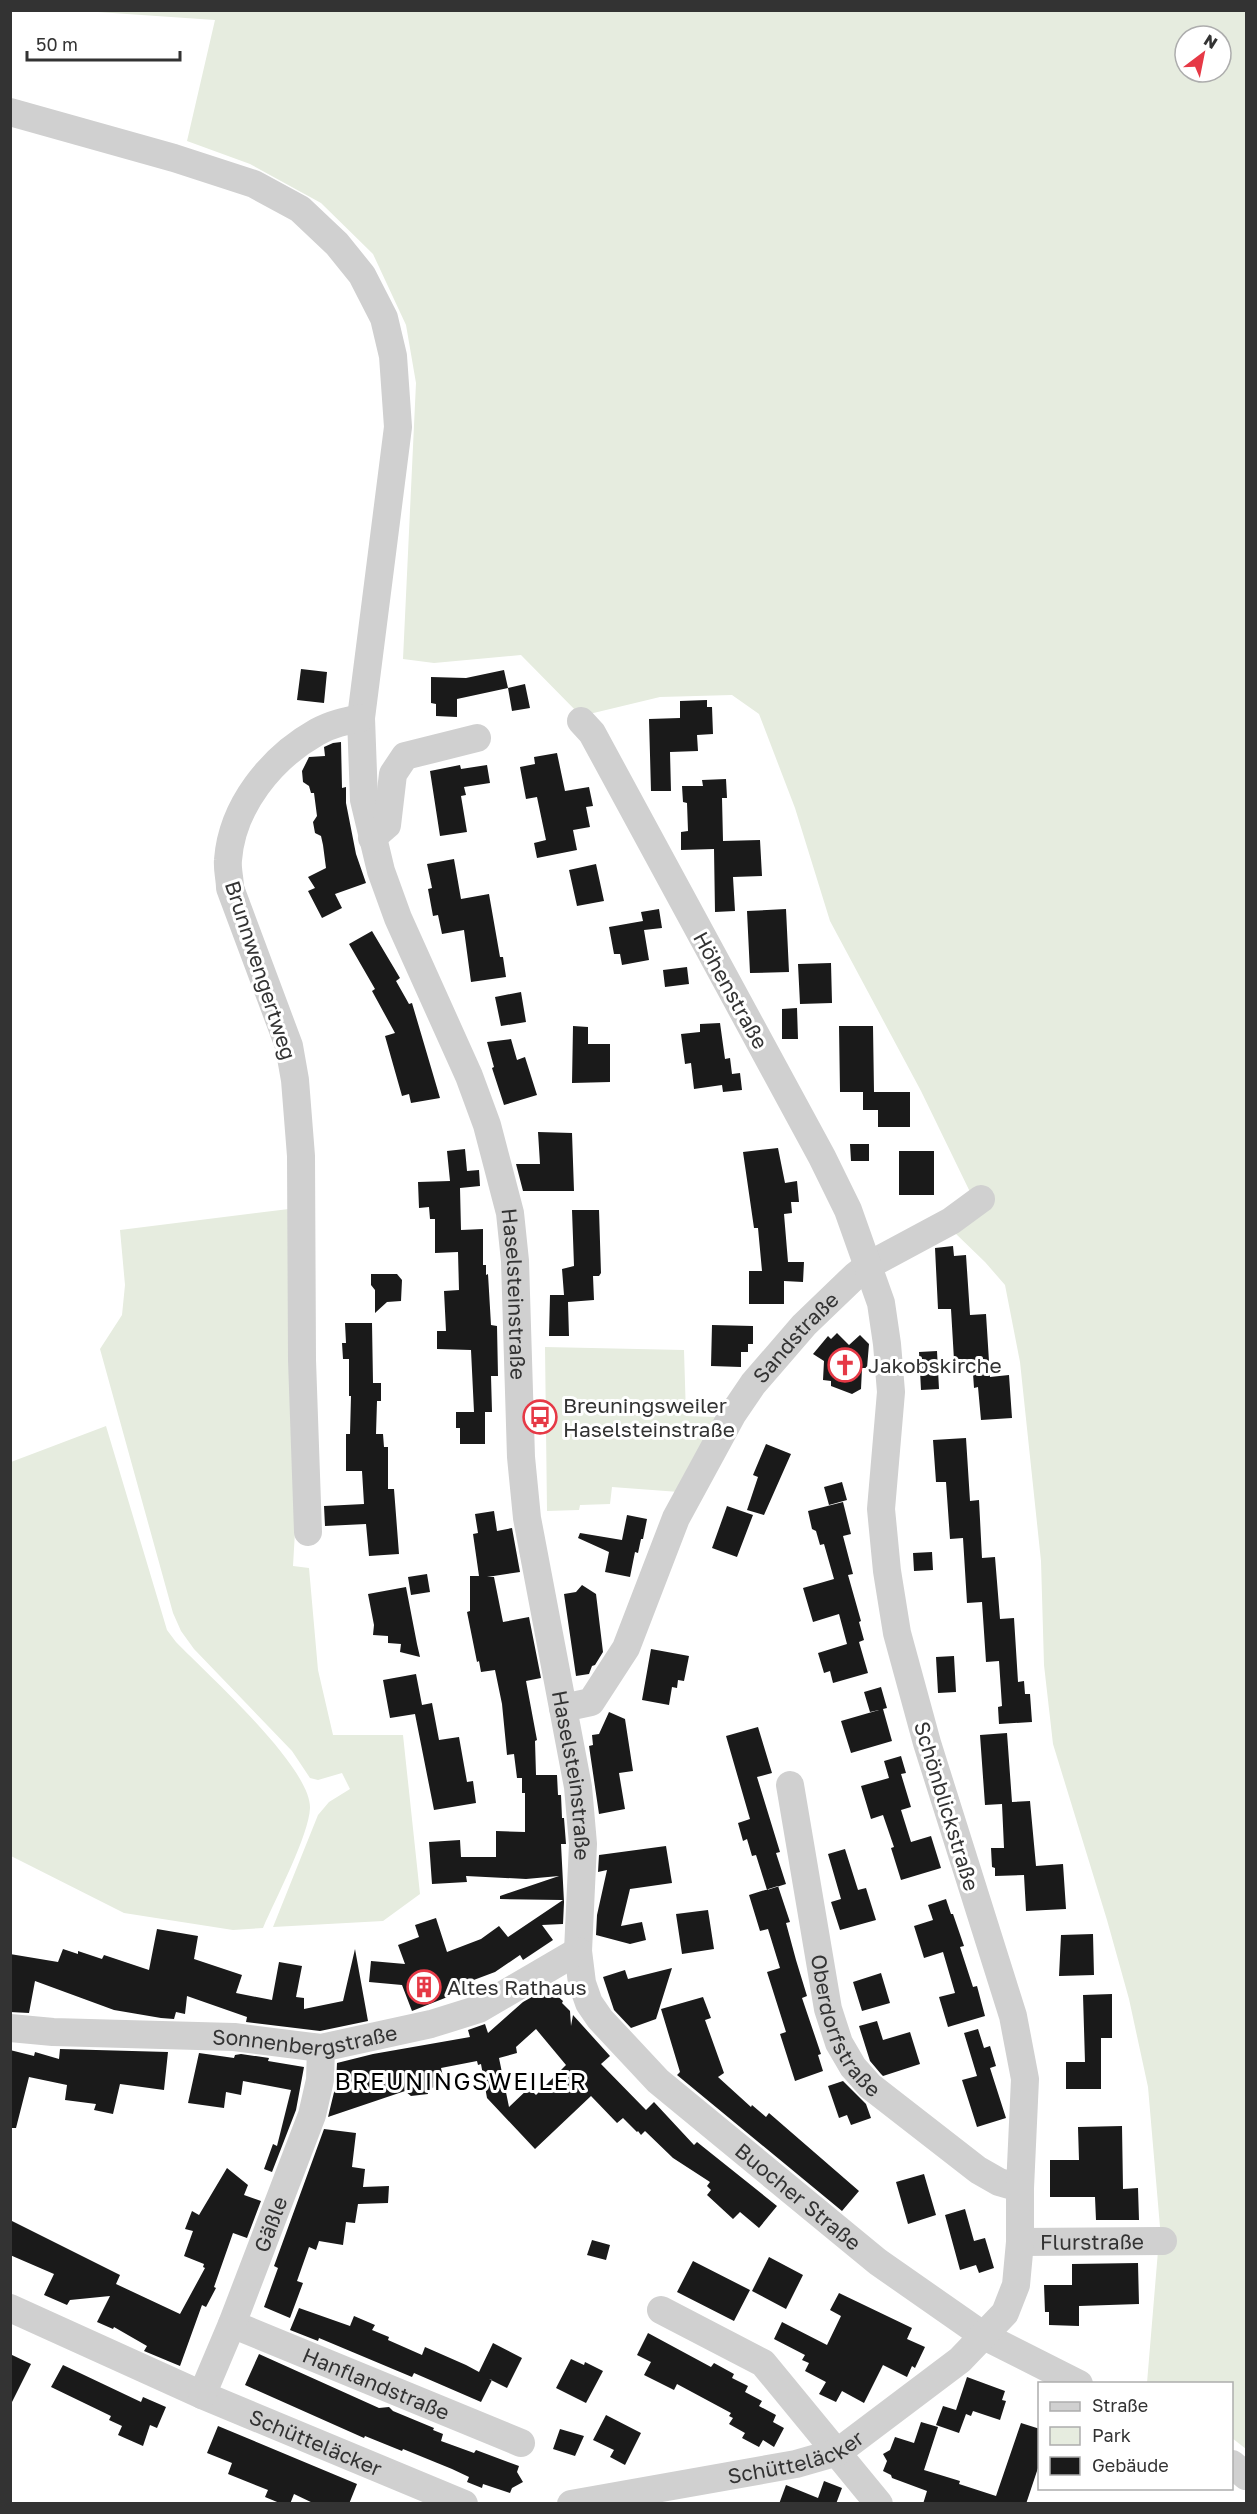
<svg xmlns="http://www.w3.org/2000/svg" width="1257" height="2514" viewBox="0 0 1257 2514" font-family="'Golos Text',sans-serif">
	<style>
		.green { fill: #e6ecdf; fill-rule: evenodd }
		.building { fill: #1a1a1a; fill-rule: evenodd }
		.lines { fill: none; stroke-linecap: round; stroke-linejoin: round }
		.minor { stroke: #d0d0d0; stroke-width: 28 }
		.labels { text-anchor: middle; dominant-baseline: central; stroke-width: 6; stroke-linejoin: round; paint-order: stroke }
		.street-label { font-size: 21px; fill: #333; stroke: #fff }
		.poi-label { font-size: 21px; fill: #333; stroke: #fff; text-anchor: start }
		.quarter-label { font-size: 24px; letter-spacing: 1.5px; fill: #000; stroke: #fff }
	</style>
	<rect width="100%" height="100%" fill="#fff"/>
	<path class="green" d="M83,11H1246V2449L1232,2438V2384L1147,2383L1160,2227L1148,2087L1129,1999L1107,1920L1053,1744L1044,1665L1041,1561L1020,1362L1005,1285L985,1262L955,1233L971,1194L921,1091L830,921L795,808L759,714L732,695L660,697L581,716L521,655L434,663L403,659L416,383L406,325L373,254L321,203L250,164L187,141L215,20ZM1185,36H1221V72H1185Z
		M297,1208L298,1480L293,1566L309,1568L318,1670L333,1735H403L420,1894L383,1921L273,1927L318,1815L329,1802L350,1789L342,1773L318,1780L310,1778L292,1751L194,1649L181,1631L173,1613L100,1349L122,1315L125,1285L120,1230Z
		M545,1347L684,1350L686,1416L717,1417L679,1492L612,1487L610,1504L580,1505L579,1510L547,1511Z
		M106,1426L167,1630L176,1642C207,1674 311,1767 310,1808C309,1835 275,1900 263,1928L233,1930L124,1913L11,1856V1462Z"/>
	<path class="building" d="M301,669L327,672L324,703L297,700Z
		M504,670L508,688L457,699V717L436,716V704L431,703V677L466,678Z
		M525,684L530,708L512,711L508,688Z
		M707,700V707H712L713,734L697,735L698,751L670,752L671,791H651L649,719L680,718V701Z
		M341,742L342,788L346,787V803L356,854L366,883L335,894L342,908L322,918L308,891L315,888L308,877L326,868L323,845L321,836L315,833L313,822L317,816L314,793H311L309,786L303,782L302,771L309,757L325,756L324,747L333,743Z
		M557,753L565,791L589,787L593,806L586,807L590,827L573,830L577,850L537,858L534,843L546,840L537,797L526,799L520,767L535,764L534,757Z
		M460,765L461,769L487,765L490,783L464,787L466,795L461,796L467,832L440,836L430,771Z
		M726,779L727,798H722L723,841L760,840L762,876L733,877L735,911L715,912L714,849L681,850V832L688,831L687,803L683,802L682,786H703L702,780Z
		M454,859L461,899L489,894L500,957H503L506,977L471,982L464,930L442,934L438,915L433,916L428,889L432,888L427,864Z
		M596,864L604,901L577,906L569,870Z
		M659,909L662,928L644,930L649,960L622,965L620,954H614L609,927L643,921L641,912Z
		M786,909L789,972L750,973L747,911Z
		M372,931L400,978L396,981L409,1004L412,1003L440,1098L411,1103L409,1094L402,1096L385,1036L395,1033L372,991L375,989L349,944Z
		M831,963L832,1003L800,1004L798,964Z
		M687,967L689,984L665,987L663,970Z
		M521,992L526,1022L501,1026L495,997Z
		M797,1008L798,1039H782V1009Z
		M720,1023L725,1059L730,1058L732,1074L740,1073L742,1090L723,1092L722,1085L694,1089L691,1063L685,1064L681,1034L700,1032V1024Z
		M573,1026L588,1027V1044H610V1082L572,1083Z
		M839,1026H873L874,1092H910V1127H878V1110H863V1092H840Z
		M511,1039L517,1060L525,1057L537,1095L504,1105L492,1068L494,1067L487,1042Z
		M538,1132L572,1133L574,1191H523L516,1164H540Z
		M850,1144H869V1161H851Z
		M778,1148L785,1183L797,1181L799,1202H791L792,1213L784,1214L788,1262H804L803,1282L784,1281V1304H749V1271H762L758,1228H754L743,1152Z
		M465,1149L467,1171L479,1170L480,1186L460,1188L461,1230L483,1229V1265H486V1275L488,1274L491,1325L497,1326L498,1376H491L492,1412H480H485V1444H460V1428H456V1412H474L471,1350L437,1349V1331H446L444,1291L459,1290L458,1252L435,1253V1219H430L429,1207L419,1208L418,1182L450,1181L447,1151Z
		M899,1151H934V1195H899Z
		M572,1210H599L601,1273L599,1276H593L594,1300L568,1302L569,1336H549L550,1295H564L562,1269L574,1266Z
		M953,1246L954,1256L966,1255L970,1315L986,1314L990,1377L1009,1375L1012,1418L981,1420L978,1387L974,1388L972,1359L954,1360L951,1309H938L935,1248Z
		M371,1274H397L402,1280L401,1301L387,1302L375,1313V1290L371,1285Z
		M345,1323H372L373,1383H381V1401H377L376,1434H383L384,1447H388V1489H394L399,1554L369,1556L366,1524L325,1526L324,1506L364,1504L362,1471H346V1434H350L351,1396H349V1359H343L342,1343H346Z
		M712,1325L753,1326V1344H748V1352H741V1367L711,1366Z
		M837,1333L849,1345L860,1335L869,1344L867,1368H862L861,1389L852,1394L831,1386V1381L823,1380L824,1361L813,1354L828,1336L831,1339Z
		M937,1351L939,1389L921,1390L919,1352Z
		M966,1438L970,1501L979,1500L982,1558L995,1557L1000,1619L1014,1618L1018,1682L1024,1681L1025,1694H1030L1032,1722L999,1724L998,1707L1002,1706L999,1661L986,1662L982,1602L967,1603L963,1538L950,1539L946,1482H936L933,1440Z
		M766,1444L791,1454L764,1515L747,1510L758,1477L753,1475Z
		M842,1482L847,1500L829,1505L824,1487Z
		M843,1502L851,1534L843,1536L853,1574L848,1575L861,1621L859,1622L864,1640L859,1642L868,1673L833,1683L830,1671L824,1673L818,1653L847,1644L839,1614L813,1622L803,1588L834,1579L824,1544L820,1545L816,1531L812,1529L808,1511Z
		M727,1506L753,1515L737,1557L712,1548Z
		M494,1511L497,1531L512,1528L520,1572L487,1577H494L503,1622L529,1617L541,1678L526,1681L537,1740L535,1741L536,1775H557L558,1795H561L562,1818H564L566,1844H561L564,1902L563,1924L542,1925L553,1940L523,1960L520,1955L495,1972L447,1990L450,1996L412,2011L402,1985L369,1982L371,1961L405,1964L398,1945L419,1937L415,1925L436,1918L447,1952L481,1939L499,1926L508,1937L563,1900L500,1899V1896L559,1876L526,1879L466,1876L467,1882L432,1884L429,1842L460,1840L461,1857H496V1831L525,1832V1793H522V1778H517L514,1754L507,1755L502,1704L495,1670L481,1672L479,1661L477,1662L467,1612L470,1611V1576H479L473,1534L478,1533L475,1514Z
		M627,1515L647,1519L643,1539H641L638,1553L635,1552L630,1577L605,1572L609,1552L578,1538L580,1533L622,1540Z
		M932,1552L933,1570L914,1571L913,1553Z
		M427,1574L430,1592L411,1595L408,1577Z
		M582,1585L596,1594L603,1652L595,1665L592,1666L589,1674L576,1676L564,1594L576,1592Z
		M406,1587L417,1644L420,1657L400,1652L401,1644L388,1643V1636L373,1635L374,1625L368,1594Z
		M651,1649L689,1656L684,1681L678,1680L677,1688L672,1687L669,1705L642,1700Z
		M954,1656L956,1692L938,1693L936,1657Z
		M416,1674L422,1705L432,1703L439,1740L459,1737L467,1782L473,1781L476,1803L434,1810L415,1714L390,1718L383,1680Z
		M881,1687L887,1708L883,1709L892,1741L851,1753L841,1721L879,1710L870,1712L864,1692Z
		M609,1712L625,1719L633,1771L619,1773L625,1809L599,1814L589,1746L593,1745L592,1735L599,1734Z
		M758,1727L772,1773L757,1777L780,1852L776,1853L786,1884L767,1890L756,1855L752,1856L747,1839L743,1841L738,1823L750,1819L726,1736Z
		M1007,1733L1012,1802L1030,1801L1036,1866L1063,1864L1066,1909L1026,1911L1024,1875L995,1876V1868L992,1867L991,1848H1004L1002,1804L985,1805L980,1735Z
		M901,1756L906,1773L901,1774L911,1807L901,1810L911,1842L931,1836L941,1868L901,1880L891,1848L894,1847L883,1815L871,1819L861,1786L889,1778L884,1761Z
		M666,1846L672,1883L630,1889L621,1926L642,1922L646,1940L630,1944L596,1935L597,1915L607,1870L598,1872L599,1855Z
		M845,1849L858,1890L866,1888L876,1920L840,1930L831,1902L841,1899L828,1854Z
		M778,1886L790,1922L786,1923L796,1960L807,1996L802,1998L821,2054L818,2055L823,2071L795,2081L780,2034L786,2032L767,1972L780,1968L768,1929L760,1931L749,1895Z
		M946,1899L951,1914H953L964,1946L960,1947L973,1987L977,1986L985,2016L948,2027L939,1997L955,1993L943,1952L924,1958L914,1926L933,1920L928,1905Z
		M708,1910L714,1949L682,1954L676,1914Z
		M157,1929L198,1936L194,1959L242,1975L236,1993L272,2000L279,1962L302,1966L296,1997L304,1998V2009L343,2001L355,1949L368,2021L320,2031L246,2022L247,2017L187,1996L185,2014L176,2012L174,2019L161,2018L114,2010L35,1981L29,2013L10,2012V1954L58,1962L63,1949L78,1954V1951L102,1959L104,1955L149,1970Z
		M1093,1934L1094,1975L1059,1976L1061,1935Z
		M672,1968L656,2019L631,2028L614,2010L603,1977L625,1970L628,1979Z
		M881,1973L890,2003L862,2011L853,1982Z
		M548,1988L563,2001L562,2003L570,2011L571,2026L573,2015L610,2056L601,2064L646,2110L654,2102L694,2145L697,2142L777,2206L759,2228L740,2212L733,2219L707,2195L711,2190L707,2186L710,2182L673,2158L645,2131L641,2135L638,2131L637,2132L623,2118L617,2123L591,2096L535,2149L487,2098L481,2064L478,2065L477,2061L441,2068L445,2085L427,2089L428,2094L411,2096L405,2091L328,2117L336,2084L337,2063L373,2054L470,2037L468,2030L485,2024L488,2033L523,2002ZM536,2029L566,2065L536,2095L529,2088L509,2107L499,2058L517,2053L516,2047Z
		M1112,1994V2038H1101V2089H1066V2062H1085L1083,1995Z
		M703,1997L711,2018L705,2020L724,2073L718,2077L751,2107L752,2105L766,2117L769,2113L859,2191L842,2211L677,2075L680,2072L661,2009Z
		M877,2021L883,2040L910,2032L920,2064L883,2076L881,2074L870,2061L859,2026Z
		M978,2029L984,2048L990,2046L996,2066L990,2068L1006,2118L977,2127L962,2080L977,2076L964,2033Z
		M60,2049L168,2052L164,2090L120,2084L113,2114L94,2110L96,2104L65,2100L67,2085L29,2077L16,2128H10V2050L34,2056L35,2052L59,2059Z
		M199,2053L234,2058L235,2055L241,2054L269,2058L268,2061L304,2067L296,2110L272,2172L264,2169L273,2144L277,2146L291,2090L243,2081L241,2095L226,2092L224,2108L188,2103Z
		M843,2081L866,2104L871,2118L851,2125L847,2115L839,2118L828,2086Z
		M1122,2126L1123,2189L1138,2188L1139,2220H1096L1095,2197H1050V2160H1079L1078,2127Z
		M324,2129L356,2133L352,2167L365,2169L363,2187L389,2186L388,2203L358,2204L355,2223L346,2222L343,2245L319,2241L316,2250L309,2247L297,2281L303,2283L290,2318L264,2307L278,2268L274,2266Z
		M227,2168L248,2185L244,2195L261,2201L247,2238L233,2233L214,2287L216,2288L206,2307L202,2305L180,2366L144,2351L147,2346L114,2327L113,2329L97,2322L110,2296L70,2300L67,2305L44,2295L54,2274L10,2255V2220L120,2275L116,2284L180,2314L205,2268L203,2267L204,2264L184,2256L193,2231L185,2229L192,2211L199,2215Z
		M924,2174L936,2215L908,2224L896,2182Z
		M965,2209L974,2241L985,2238L994,2268L979,2273L976,2265L960,2270L945,2215Z
		M592,2240L610,2245L606,2260L587,2255Z
		M769,2257L803,2275L786,2309L752,2291Z
		M693,2261L750,2290L734,2321L677,2292Z
		M1138,2263L1139,2304L1079,2306V2326L1049,2325V2312H1045L1044,2285H1072V2264Z
		M839,2293L912,2328L907,2339L925,2347L915,2368L912,2366L907,2377L883,2365L864,2403L842,2391L836,2402L819,2394L826,2382L805,2371L809,2363L802,2360L805,2355L774,2339L782,2322L827,2345L841,2316L830,2310Z
		M299,2308L350,2326L354,2316L375,2325L372,2330L389,2337L388,2340L422,2355L425,2347L466,2365L479,2372L493,2343L522,2358L507,2388L489,2379L492,2380L481,2402L414,2373L412,2377L319,2338L318,2341L290,2330Z
		M648,2333L711,2367L714,2363L734,2374L732,2378L748,2386L745,2392L762,2401L759,2406L776,2415L773,2422L784,2428L774,2447L763,2440L759,2447L742,2438L745,2433L729,2424L733,2418L729,2416L731,2413L677,2384L674,2390L644,2375L651,2362L637,2355Z
		M10,2354L31,2364L10,2406Z
		M259,2354L379,2408L389,2407L393,2411L434,2428L433,2430L443,2434L441,2441L474,2453L476,2450L519,2466L517,2472L523,2482L512,2488L510,2493L483,2484L482,2488L467,2482L469,2477L452,2469L403,2449L402,2451L365,2436L364,2438L245,2385Z
		M571,2359L584,2365L585,2362L603,2371L586,2403L556,2388Z
		M63,2365L141,2402L143,2397L166,2407L157,2428L150,2425L143,2446L118,2435L122,2426L109,2420L111,2416L51,2387Z
		M967,2377L1005,2391L1002,2400L1006,2401L1000,2420L973,2411L971,2416L966,2414L959,2433L936,2425L943,2406L956,2410Z
		M606,2415L641,2433L625,2465L610,2457L614,2450L593,2440Z
		M921,2422L938,2427L924,2470L960,2481L959,2484L996,2496L1021,2423L1040,2429V2462L1026,2504H923L927,2491L892,2478L891,2475L883,2471L887,2461L883,2454L890,2450L895,2437L914,2443Z
		M218,2426L357,2484L349,2504H315L294,2494L290,2504H282L265,2497L268,2490L228,2474L232,2463L207,2453Z
		M560,2429L584,2436L575,2456L553,2449Z
		M824,2481L842,2488L836,2504H779L786,2485L818,2498Z"/>
	<g class="lines">
		<g class="minor">
			<path id="s1" d="M10,112L174,158L254,184L300,209L337,244L362,275L384,318L393,356L398,427L361,718L364,800L381,871L398,918L469,1076L487,1125L510,1213L515,1261L521,1457L527,1518L578,1787L583,1844L578,1951L582,1983L589,2003L600,2019L658,2081L878,2262L984,2336L1079,2384"/>
			<path d="M372,838L387,825L393,774L405,756L477,738"/>
			<path d="M308,1532L302,1360L301,1156L295,1080L289,1046L230,888C230,879 227,869 228,860C232,806 271,758 317,732C331,724 346,721 361,718"/>
			<path id="s2" d="M563,1708L591,1702L626,1648L676,1518L732,1415L753,1384L804,1325L855,1276L869,1265L951,1221L981,1199"/>
			<path id="s3" d="M790,1785L828,2009L839,2043L853,2067L870,2086L978,2170L999,2182L1020,2188"/>
			<path id="s4" d="M10,2028L53,2032L234,2037L321,2048L431,2024L479,2009L578,1951"/>
			<path id="s5" d="M1020,2242L1163,2241"/>
			<path id="s6" d="M10,2308L202,2395L464,2504"/>
			<path d="M661,2310L763,2363L879,2504"/>
			<path id="s7" d="M232,2324L521,2443"/>
			<path id="s8" d="M202,2395L232,2324L312,2115L320,2080L321,2048"/>
			<path d="M1232,2464L1246,2476"/>
			<path id="s9" d="M571,2504L796,2464L838,2452L960,2360L1005,2313L1016,2285L1020,2242V2188L1025,2079L1013,2016L927,1743L897,1633L887,1571L881,1509L891,1392L887,1344L881,1303L848,1210L822,1157L592,733L581,721"/>
		</g>
	</g>
	<defs>
		<symbol id="church-ring" viewBox="-11 -11 22 22"><circle r="9.5" fill="#fff" stroke="#e63946" stroke-width="1.5"/><path d="M-1.2-6h2.4v3.5h3.3v2.4h-3.3V6h-2.4V-.1h-3.3v-2.4h3.3Z" fill="#e63946"/></symbol>
		<symbol id="bus-ring" viewBox="-11 -11 22 22"><circle r="9.5" fill="#fff" stroke="#e63946" stroke-width="1.5"/><path d="M-5-6H5V4H4V6H2V4H-2V6H-4V4H-5ZM-3.5-4V0h7V-4ZM-3.5 1.2v1.5H-2V1.2ZM2 1.2v1.5H3.5V1.2Z" fill="#e63946"/></symbol>
		<symbol id="building-ring" viewBox="-11 -11 22 22"><circle r="9.5" fill="#fff" stroke="#e63946" stroke-width="1.5"/><path d="M-4-6H4V6H1V3H-1V6H-4ZM-2.5-4.3h1.7v1.8h-1.7ZM.8-4.3h1.7v1.8H.8ZM-2.5-1h1.7V.8h-1.7ZM.8-1h1.7V.8H.8Z" fill="#e63946"/></symbol>
	</defs>
	<g fill-rule="evenodd">
		<use href="#church-ring" x="826" y="1346" width="38" height="38"/>
		<use href="#bus-ring" x="521" y="1398" width="38" height="38"/>
		<use href="#building-ring" x="405" y="1968" width="38" height="38"/>
	</g>
	<g class="labels">
		<g class="street-label">
			<text transform="translate(261 970) rotate(72)">Brunnwengertweg</text>
			<text transform="translate(731 990) rotate(61)">Höhenstraße</text>
			<text stroke="none"><textPath href="#s1" startOffset="1452">Haselsteinstraße</textPath></text>
			<text stroke="none"><textPath href="#s2" startOffset="450">Sandstraße</textPath></text>
			<text stroke="none"><textPath href="#s1" startOffset="1938">Haselsteinstraße</textPath></text>
			<text transform="translate(947 1806) rotate(73)">Schönblickstraße</text>
			<text stroke="none"><textPath href="#s3" startOffset="249">Oberdorfstraße</textPath></text>
			<text stroke="none"><textPath href="#s4" startOffset="296">Sonnenbergstraße</textPath></text>
			<text stroke="none"><textPath href="#s1" startOffset="2454">Buocher Straße</textPath></text>
			<text stroke="none"><textPath href="#s8" startOffset="184">Gäßle</textPath></text>
			<text stroke="none"><textPath href="#s5" startOffset="72">Flurstraße</textPath></text>
			<text stroke="none"><textPath href="#s7" startOffset="156">Hanflandstraße</textPath></text>
			<text stroke="none"><textPath href="#s6" startOffset="334">Schütteläcker</textPath></text>
			<text stroke="none"><textPath href="#s9" startOffset="230">Schütteläcker</textPath></text>
		</g>
		<g class="poi-label">
			<text x="868" y="1365">Jakobskirche</text>
			<text x="563" y="1405">Breuningsweiler<tspan x="563" dy="24">Haselsteinstraße</tspan></text>
			<text x="447" y="1987">Altes Rathaus</text>
		</g>
		<g class="quarter-label">
			<text x="461" y="2080">BREUNINGSWEILER</text>
		</g>
	</g>
	<rect width="1257" height="2514" fill="none" stroke="#333333" stroke-width="24"/>
	<rect x="1038" y="2382" width="195" height="108" fill="#ffffff" stroke="#adadad" stroke-width="1.5"/>
	<rect x="1050" y="2402" width="30" height="9" fill="#d0d0d0" stroke="#adadad" stroke-width="1.5"/>
	<text x="1092" y="2412" font-size="18" fill="#333333">Straße</text>
	<rect x="1050" y="2427" width="30" height="18" fill="#e6ecdf" stroke="#adadad" stroke-width="1.5"/>
	<text x="1092" y="2442" font-size="18" fill="#333333">Park</text>
	<rect x="1050" y="2457" width="30" height="18" fill="#1a1a1a" stroke="#adadad" stroke-width="1.5"/>
	<text x="1092" y="2472" font-size="18" fill="#333333">Gebäude</text>
	<g transform="translate(1203 54) rotate(32)"><circle r="28" fill="#ffffff" stroke="#adadad" stroke-width="1.5"/>
	<path d="M0-4.5L10 22L0 15L-10 22Z" fill="#e63946"/>
	<text y="-9" font-size="16" font-weight="bold" text-anchor="middle" fill="#333333">N</text>
	</g>
	<path d="M27 51v9h153v-9" fill="none" stroke="#333333" stroke-width="3"/>
	<text x="36" y="51" font-size="18" fill="#333333" stroke="#ffffff" stroke-width="4.5" paint-order="stroke">50 m</text>
</svg>
